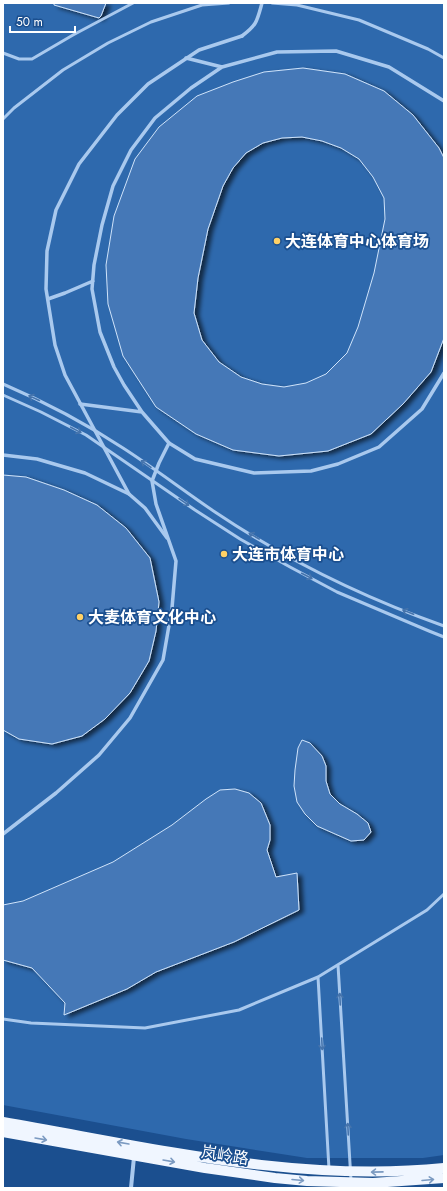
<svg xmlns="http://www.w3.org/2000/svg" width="447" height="1191" viewBox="0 0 447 1191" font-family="Jost,'Noto Sans SC',sans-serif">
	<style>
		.green { fill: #2e69ad }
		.building { fill: #4478b7; stroke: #cfe3fa; fill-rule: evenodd; filter: url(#shadow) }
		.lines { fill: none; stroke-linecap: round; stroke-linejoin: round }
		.service { stroke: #a9c9ee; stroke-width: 3 }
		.pedestrian { stroke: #a9c9ee; stroke-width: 3.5 }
		.minor { stroke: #a9c9ee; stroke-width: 4 }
		.primary { stroke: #f0f6ff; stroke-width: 10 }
		.pedestrian-bridge { stroke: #a9c9ee; stroke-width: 3.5 }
		.oneway { stroke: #4674ac }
		.oneway2 { stroke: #7b9ac1 }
		.poi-dot { fill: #ffd166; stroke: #1b4f8f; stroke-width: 1.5 }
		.labels { text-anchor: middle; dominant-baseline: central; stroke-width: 3.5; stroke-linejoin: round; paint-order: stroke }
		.poi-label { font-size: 16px; font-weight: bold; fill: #fff; stroke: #1b4f8f; text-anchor: start }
		.street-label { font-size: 16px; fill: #fff; stroke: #1b4f8f }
	</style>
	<defs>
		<filter id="shadow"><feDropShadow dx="4.5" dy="2.5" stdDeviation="2" flood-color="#0009"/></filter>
	</defs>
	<rect width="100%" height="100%" fill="#1b4f8f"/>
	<path class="green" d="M3,3H444V1155L423,1158H307L186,1139L3,1105Z"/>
	<path class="building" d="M54,3H106L101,16L99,18L54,5Z
		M303,68L345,74L384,91L413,115L439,148L444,158V338L431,372L403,404L371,434L328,451L279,456L233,450L196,434L156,407L123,356L108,304L106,265L114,216L135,159L159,127L197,96L233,82L264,72ZM302,137L322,141L341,148L359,159L373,177L384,198L385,219L374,273L358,327L347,353L326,374L306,383L284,387L262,384L241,377L219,362L202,340L194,313L198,278L208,229L223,186L233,168L246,153L263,143L282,138Z
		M3,475L26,477L64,490L97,505L126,528L150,558L159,602L156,631L149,661L130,693L105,719L82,736L52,744L19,739L3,730Z
		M302,740L310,743L322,756L326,766V781L330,794L340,804L357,814L368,823L371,832L364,840L351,841L317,826L305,814L297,802L294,786L295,770L298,748Z
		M235,789L249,793L261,803L270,825V840L267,850L276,877L297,873L299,910L234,942L156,972L127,989L64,1015L65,1003L32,968L3,960V905L23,901L113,862L172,825L206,799L220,790Z"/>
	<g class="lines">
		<path class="service" d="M272,3L297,5L359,20L428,49L444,58
			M3,53L19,59H32L73,35L133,3
			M3,119L14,108L63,70L108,43L151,22L202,5L229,3
			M3,384C45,402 85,423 123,448C154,468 184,491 215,512C285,559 364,598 444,626
			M3,395L41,412L86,435L195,510L240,539L290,567L337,592L429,631L444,637
			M338,965L351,1180
			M318,977L329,1169
			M3,1019L31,1023L145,1028L239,1010L318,977L427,910L444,894"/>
		<path class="pedestrian" d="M242,36C257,25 257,21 262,3
			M186,58L222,67
			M444,101L389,67L336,51L277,52L222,67L191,88L155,118L131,150L113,186L102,225L94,265L92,289L100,332L114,367L124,385L142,412L169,443L195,459L254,473L311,471L338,464L379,447L422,409L444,373
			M48,299L65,293L93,281
			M80,404L142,412
			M3,455L37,459L85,473L129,494L145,508L167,538"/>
		<path class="minor" d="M131,1188L134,1157"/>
		<path class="primary" d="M3,1122C149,1147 295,1183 444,1168
			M3,1132L205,1168L275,1178L307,1181L373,1183L444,1178"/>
		<path class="pedestrian-bridge" d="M129,494L65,375L55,345L46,289L47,251L56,210L79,164L117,115L148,84L199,50L242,36
			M3,834L56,793L99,755L130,718L163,660L172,608L176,561L156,504L152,481L159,463L169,443"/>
	</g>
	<defs><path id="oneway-shaft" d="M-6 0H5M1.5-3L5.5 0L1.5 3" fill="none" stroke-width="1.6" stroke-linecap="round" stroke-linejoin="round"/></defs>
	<g class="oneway">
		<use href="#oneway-shaft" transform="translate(34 398) rotate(-155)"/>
		<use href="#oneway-shaft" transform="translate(76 430) rotate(28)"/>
		<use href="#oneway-shaft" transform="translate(146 464) rotate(-145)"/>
		<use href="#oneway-shaft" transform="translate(184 502) rotate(35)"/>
		<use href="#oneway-shaft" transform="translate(254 536) rotate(-150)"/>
		<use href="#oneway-shaft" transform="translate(307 576) rotate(27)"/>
		<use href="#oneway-shaft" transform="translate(408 612) rotate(-158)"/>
		<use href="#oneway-shaft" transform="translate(340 999) rotate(-93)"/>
		<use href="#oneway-shaft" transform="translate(322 1044) rotate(87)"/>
		<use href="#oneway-shaft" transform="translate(348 1129) rotate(-93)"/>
	</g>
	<g class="oneway2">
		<use href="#oneway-shaft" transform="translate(41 1139) rotate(10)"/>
		<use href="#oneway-shaft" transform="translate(123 1143) rotate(-170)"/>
		<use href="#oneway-shaft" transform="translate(169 1161) rotate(10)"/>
		<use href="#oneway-shaft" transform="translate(377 1172) rotate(179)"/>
		<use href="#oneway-shaft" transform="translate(298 1180) rotate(5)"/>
		<use href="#oneway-shaft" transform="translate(428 1180) rotate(-5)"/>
	</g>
	<g class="poi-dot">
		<circle cx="277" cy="241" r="4"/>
		<circle cx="224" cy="554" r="4"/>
		<circle cx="80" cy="617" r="4"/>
	</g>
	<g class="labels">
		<g class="poi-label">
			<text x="285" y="241">大连体育中心体育场</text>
			<text x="232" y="554">大连市体育中心</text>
			<text x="88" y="617">大麦体育文化中心</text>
		</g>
		<g class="street-label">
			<text transform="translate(225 1155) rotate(9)">岚岭路</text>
		</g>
	</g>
	<rect width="447" height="1191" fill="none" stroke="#ffffff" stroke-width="8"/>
	<path d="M10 26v6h65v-6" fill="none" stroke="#ffffff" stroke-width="2"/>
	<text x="16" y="26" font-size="12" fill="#ffffff" stroke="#1b4f8f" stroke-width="3" paint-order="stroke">50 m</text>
</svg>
